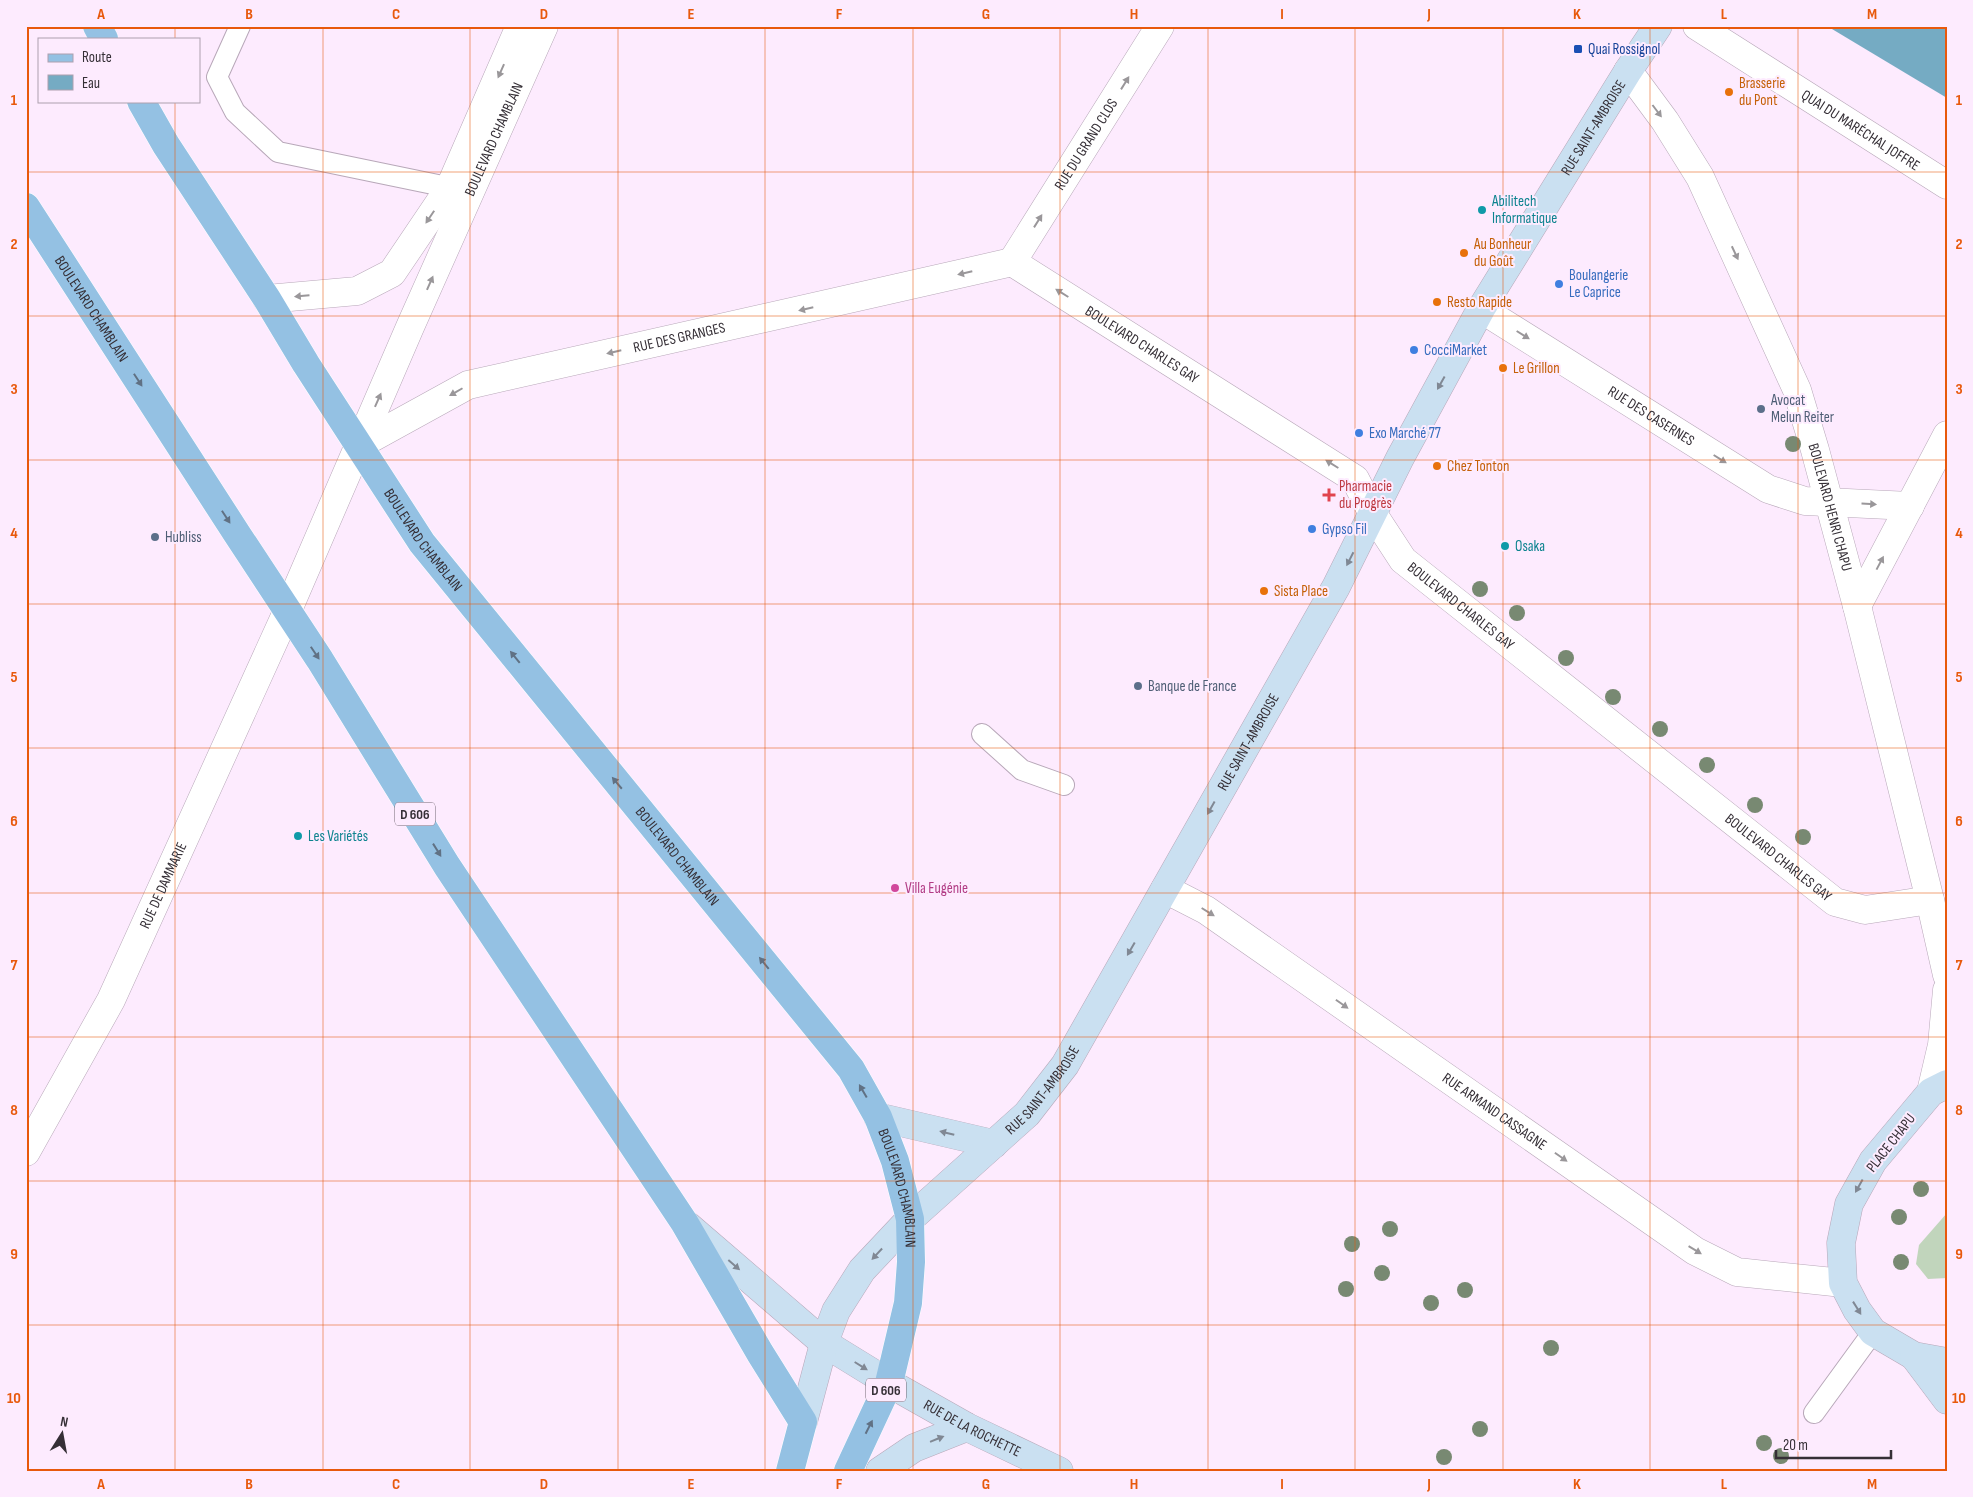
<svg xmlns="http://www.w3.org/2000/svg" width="1973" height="1497" viewBox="0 0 1973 1497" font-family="'Sofia Sans Condensed',sans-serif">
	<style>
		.green { fill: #c1d5bc }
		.water { fill: #75abc3 }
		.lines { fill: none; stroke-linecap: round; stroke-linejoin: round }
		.service-casing { stroke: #b8a8b9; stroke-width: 22 }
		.minor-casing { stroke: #b8a8b9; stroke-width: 29 }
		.tertiary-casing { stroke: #b8a8b9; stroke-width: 29 }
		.secondary-casing { stroke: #b8a8b9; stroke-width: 29 }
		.primary-casing { stroke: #fff; stroke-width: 29 }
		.service { stroke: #fff; stroke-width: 20 }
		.minor { stroke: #fff; stroke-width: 28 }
		.tertiary { stroke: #fff; stroke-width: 28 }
		.secondary { stroke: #cae0f1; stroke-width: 28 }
		.primary { stroke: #94c1e3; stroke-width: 28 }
		.tree { fill: #788972 }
		.oneway { fill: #9a979a }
		.oneway2 { fill: #607184 }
		.oneway3 { fill: #808894 }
		.grid { fill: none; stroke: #e8590c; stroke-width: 1; stroke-opacity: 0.55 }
		.transit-dot { fill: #1a4fb4; stroke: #fdebfe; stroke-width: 2 }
		.food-dot { fill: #e8710a; stroke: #fdebfe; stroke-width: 2 }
		.culture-dot { fill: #0f9aa8; stroke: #fdebfe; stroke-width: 2 }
		.shop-dot { fill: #3f7fe0; stroke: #fdebfe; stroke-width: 2 }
		.service-dot { fill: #5c6f8a; stroke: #fdebfe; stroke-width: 2 }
		.health-dot { fill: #e0444e; stroke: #fdebfe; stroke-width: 2 }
		.hotel-dot { fill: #d1479c; stroke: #fdebfe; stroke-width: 2 }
		.labels { text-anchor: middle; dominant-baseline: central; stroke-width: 4; stroke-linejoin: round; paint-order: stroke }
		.shield { fill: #fdebfe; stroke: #716772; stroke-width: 1 }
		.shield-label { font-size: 14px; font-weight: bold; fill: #352f36 }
		.transit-label { font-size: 15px; fill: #164399; stroke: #fdebfe; text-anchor: start }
		.food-label { font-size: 15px; fill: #c56008; stroke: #fdebfe; text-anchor: start }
		.street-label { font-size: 15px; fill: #352f36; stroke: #fdebfe }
		.culture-label { font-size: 15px; fill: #0d838f; stroke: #fdebfe; text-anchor: start }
		.shop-label { font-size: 15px; fill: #366cbe; stroke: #fdebfe; text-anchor: start }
		.service-label { font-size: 15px; fill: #4e5e75; stroke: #fdebfe; text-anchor: start }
		.health-label { font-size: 15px; fill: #be3a42; stroke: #fdebfe; text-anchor: start }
		.hotel-label { font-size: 15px; fill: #b23c85; stroke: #fdebfe; text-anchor: start }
		.neatline { fill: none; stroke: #e8590c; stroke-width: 2 }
		.grid-label { font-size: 16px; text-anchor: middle; font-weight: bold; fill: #e8590c }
	</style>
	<rect width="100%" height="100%" fill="#fdebfe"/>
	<path class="green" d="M1947,1213V1278L1928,1279L1916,1264L1919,1245Z"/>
	<path class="water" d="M1827,26H1947V98Z"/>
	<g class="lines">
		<defs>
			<path id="service" d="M240,26L217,77L235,112L278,152L462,190
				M982,734L1022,770L1064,785
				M1814,1413L1873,1332"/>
			<g id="minor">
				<path id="s1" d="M1697,26L1947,185"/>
				<path id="s2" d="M1628,71L1665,121L1700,177L1797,390L1815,450L1857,606L1930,900L1947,975"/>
				<path id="s3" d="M1012,262L1355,479L1373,514L1403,560L1835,902L1865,910L1930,900"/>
				<path id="s4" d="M1012,262L1160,26"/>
				<path id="s5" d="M1481,309L1768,489L1805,501L1910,506"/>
				<path id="s6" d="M359,445L468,385L1012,262"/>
				<path d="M1857,606L1947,435"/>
				<path id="s7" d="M1165,889L1206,910L1695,1251L1737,1272L1843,1283"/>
				<path d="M1931,1092L1942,1045L1947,990"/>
				<path id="s8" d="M26,1152L111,1000L287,612"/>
			</g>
			<g id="tertiary">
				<path d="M267,299L357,291L392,273L450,187L520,26"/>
				<path id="s9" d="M287,612L410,327L544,26"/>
			</g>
			<g id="secondary">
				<path d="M1947,1084L1931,1092L1873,1161L1849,1204L1841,1243L1843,1283L1857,1310L1873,1332L1914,1356L1947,1362"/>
				<path d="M878,1117L994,1144"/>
				<path id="s10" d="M687,1225L824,1343L889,1383L967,1427L1059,1471"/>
				<path d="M1914,1356L1947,1400"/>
				<path id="s11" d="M803,1422L824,1343L836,1311L862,1270L910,1219L1027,1114L1065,1065L1336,587L1400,458L1481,309L1628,71L1658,26"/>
				<path d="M880,1471L914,1448L967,1427"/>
			</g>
			<g id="primary">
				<path d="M97,26L104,39"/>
				<path id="s12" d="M141,101L166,145L267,299L306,364L422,543L851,1069L878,1117L895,1161L910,1219L911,1262L908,1303L889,1383L848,1471"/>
				<path id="s13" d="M26,207L237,534L320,660L447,866L684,1222L760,1353L803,1422L790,1471"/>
			</g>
		</defs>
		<use href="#service" class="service-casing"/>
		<use href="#minor" class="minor-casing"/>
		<use href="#tertiary" class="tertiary-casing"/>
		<use href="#secondary" class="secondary-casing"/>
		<use href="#primary" class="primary-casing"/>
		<use href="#service" class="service"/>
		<use href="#minor" class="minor"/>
		<use href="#tertiary" class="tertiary"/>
		<use href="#secondary" class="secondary"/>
		<use href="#primary" class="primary"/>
	</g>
	<g class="tree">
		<circle cx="1793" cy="444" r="8"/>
		<circle cx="1480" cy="589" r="8"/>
		<circle cx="1517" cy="613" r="8"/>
		<circle cx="1566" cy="658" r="8"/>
		<circle cx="1613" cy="697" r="8"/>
		<circle cx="1660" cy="729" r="8"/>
		<circle cx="1707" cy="765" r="8"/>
		<circle cx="1755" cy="805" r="8"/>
		<circle cx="1803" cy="837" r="8"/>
		<circle cx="1921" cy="1189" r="8"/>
		<circle cx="1899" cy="1217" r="8"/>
		<circle cx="1390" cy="1229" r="8"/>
		<circle cx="1352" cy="1244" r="8"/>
		<circle cx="1901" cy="1262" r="8"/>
		<circle cx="1382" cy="1273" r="8"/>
		<circle cx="1346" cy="1289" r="8"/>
		<circle cx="1465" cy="1290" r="8"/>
		<circle cx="1431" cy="1303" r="8"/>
		<circle cx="1551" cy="1348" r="8"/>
		<circle cx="1480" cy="1429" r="8"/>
		<circle cx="1764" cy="1443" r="8"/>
		<circle cx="1781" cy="1456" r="8"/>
		<circle cx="1444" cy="1457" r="8"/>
	</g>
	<defs><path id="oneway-solid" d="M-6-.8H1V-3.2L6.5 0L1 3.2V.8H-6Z" transform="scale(1.25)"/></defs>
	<g class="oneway">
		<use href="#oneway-solid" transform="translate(501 71) rotate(114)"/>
		<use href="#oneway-solid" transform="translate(1125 83) rotate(-58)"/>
		<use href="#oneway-solid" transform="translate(1657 111) rotate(53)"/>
		<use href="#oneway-solid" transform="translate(430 217) rotate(124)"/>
		<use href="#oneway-solid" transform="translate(1038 221) rotate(-58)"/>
		<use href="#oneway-solid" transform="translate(1735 253) rotate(65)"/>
		<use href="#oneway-solid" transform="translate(965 273) rotate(167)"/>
		<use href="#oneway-solid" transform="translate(430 283) rotate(-66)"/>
		<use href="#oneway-solid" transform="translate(1062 293) rotate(-148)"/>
		<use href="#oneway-solid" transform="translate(302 296) rotate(175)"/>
		<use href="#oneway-solid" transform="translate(806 309) rotate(167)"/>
		<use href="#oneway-solid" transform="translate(1523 335) rotate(32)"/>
		<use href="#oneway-solid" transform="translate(614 352) rotate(167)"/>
		<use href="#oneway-solid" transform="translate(456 392) rotate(150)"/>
		<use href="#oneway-solid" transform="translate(378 400) rotate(-66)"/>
		<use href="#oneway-solid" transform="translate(1720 459) rotate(32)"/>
		<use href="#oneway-solid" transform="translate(1332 464) rotate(-148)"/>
		<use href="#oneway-solid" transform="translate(1869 504) rotate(3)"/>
		<use href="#oneway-solid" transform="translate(1880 563) rotate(-62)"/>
		<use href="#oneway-solid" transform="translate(1208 912) rotate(32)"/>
		<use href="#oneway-solid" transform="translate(1342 1004) rotate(35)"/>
		<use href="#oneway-solid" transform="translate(1561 1157) rotate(35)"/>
		<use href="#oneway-solid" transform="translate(1695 1250) rotate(31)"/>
	</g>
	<g class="oneway2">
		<use href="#oneway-solid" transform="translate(138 380) rotate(57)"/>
		<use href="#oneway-solid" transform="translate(226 517) rotate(57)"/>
		<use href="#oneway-solid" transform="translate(315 653) rotate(56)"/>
		<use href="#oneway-solid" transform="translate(515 657) rotate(-129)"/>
		<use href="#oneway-solid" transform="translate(617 783) rotate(-130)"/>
		<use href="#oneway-solid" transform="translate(437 850) rotate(58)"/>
		<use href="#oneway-solid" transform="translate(764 963) rotate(-129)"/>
		<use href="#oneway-solid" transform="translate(863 1091) rotate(-120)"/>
		<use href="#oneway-solid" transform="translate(869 1427) rotate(-63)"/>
	</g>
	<g class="oneway3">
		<use href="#oneway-solid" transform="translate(1441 383) rotate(119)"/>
		<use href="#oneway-solid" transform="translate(1350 559) rotate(117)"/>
		<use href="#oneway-solid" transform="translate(1211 808) rotate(119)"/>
		<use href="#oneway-solid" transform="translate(1131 949) rotate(120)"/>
		<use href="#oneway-solid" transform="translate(947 1133) rotate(-166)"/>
		<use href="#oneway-solid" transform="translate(1859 1186) rotate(119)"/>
		<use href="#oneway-solid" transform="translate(877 1254) rotate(133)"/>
		<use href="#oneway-solid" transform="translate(734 1265) rotate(41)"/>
		<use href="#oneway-solid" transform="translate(1857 1308) rotate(58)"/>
		<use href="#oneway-solid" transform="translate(861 1366) rotate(32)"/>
		<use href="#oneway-solid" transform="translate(937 1439) rotate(-22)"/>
	</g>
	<path class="grid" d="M175,26V39M323,26V1471M470,26V1471M618,26V1471M765,26V1471M913,26V1471M1060,26V1471M1208,26V1471M1355,26V1471M1503,26V1471M1650,26V1471M1798,26V1471M175,101V1471M26,172H1947M26,316H1947M26,460H1947M26,604H1947M26,748H1947M26,893H1947M26,1037H1947M26,1181H1947M26,1325H1947"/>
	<rect class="transit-dot" x="1573" y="44" width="10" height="10" rx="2.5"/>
	<g class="food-dot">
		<circle cx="1729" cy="92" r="5"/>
		<circle cx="1464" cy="253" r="5"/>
		<circle cx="1437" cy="302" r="5"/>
		<circle cx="1503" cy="368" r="5"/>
		<circle cx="1437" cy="466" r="5"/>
		<circle cx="1264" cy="591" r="5"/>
	</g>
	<g class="culture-dot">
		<circle cx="1482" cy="210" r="5"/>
		<circle cx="1505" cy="546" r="5"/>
		<circle cx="298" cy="836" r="5"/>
	</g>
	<g class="shop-dot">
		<circle cx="1559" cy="284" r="5"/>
		<circle cx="1414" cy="350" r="5"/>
		<circle cx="1359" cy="433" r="5"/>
		<circle cx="1312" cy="529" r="5"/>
	</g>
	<g class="service-dot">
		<circle cx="1761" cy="409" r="5"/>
		<circle cx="155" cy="537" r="5"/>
		<circle cx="1138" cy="686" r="5"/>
	</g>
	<path class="health-dot" d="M1326.5 487.5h5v5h5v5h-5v5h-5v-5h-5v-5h5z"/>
	<circle class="hotel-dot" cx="895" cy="888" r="5"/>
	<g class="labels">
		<g class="shield">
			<rect x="395" y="802.5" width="40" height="23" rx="4"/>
			<rect x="866" y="1378.5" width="40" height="23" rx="4"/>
		</g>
		<g class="shield-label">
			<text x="415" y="814">D 606</text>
			<text x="886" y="1390">D 606</text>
		</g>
		<g class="transit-label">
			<text x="1588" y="49">Quai Rossignol</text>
		</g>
		<g class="food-label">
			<text x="1739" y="83">Brasserie<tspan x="1739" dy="17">du Pont</tspan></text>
			<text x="1474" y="244">Au Bonheur<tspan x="1474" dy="17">du Goût</tspan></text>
			<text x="1447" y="302">Resto Rapide</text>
			<text x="1513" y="368">Le Grillon</text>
			<text x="1447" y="466">Chez Tonton</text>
			<text x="1274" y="591">Sista Place</text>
		</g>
		<g class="street-label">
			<text stroke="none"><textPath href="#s11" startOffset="1530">RUE SAINT-AMBROISE</textPath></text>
			<text stroke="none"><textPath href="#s1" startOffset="194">QUAI DU MARÉCHAL JOFFRE</textPath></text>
			<text stroke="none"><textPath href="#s9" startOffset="516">BOULEVARD CHAMBLAIN</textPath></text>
			<text stroke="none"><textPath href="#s4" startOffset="139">RUE DU GRAND CLOS</textPath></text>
			<text stroke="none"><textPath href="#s13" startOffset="121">BOULEVARD CHAMBLAIN</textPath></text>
			<text stroke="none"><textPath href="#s6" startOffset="341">RUE DES GRANGES</textPath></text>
			<text stroke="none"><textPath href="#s3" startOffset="154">BOULEVARD CHARLES GAY</textPath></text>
			<text stroke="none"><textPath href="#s5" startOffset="201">RUE DES CASERNES</textPath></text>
			<text stroke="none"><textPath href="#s2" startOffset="484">BOULEVARD HENRI CHAPU</textPath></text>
			<text stroke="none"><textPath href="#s12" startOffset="522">BOULEVARD CHAMBLAIN</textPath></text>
			<text stroke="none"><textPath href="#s3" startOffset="574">BOULEVARD CHARLES GAY</textPath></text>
			<text stroke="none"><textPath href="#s11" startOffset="825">RUE SAINT-AMBROISE</textPath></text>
			<text stroke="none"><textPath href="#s12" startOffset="928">BOULEVARD CHAMBLAIN</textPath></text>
			<text stroke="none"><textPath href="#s3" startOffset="979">BOULEVARD CHARLES GAY</textPath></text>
			<text stroke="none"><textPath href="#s8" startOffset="300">RUE DE DAMMARIE</textPath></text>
			<text stroke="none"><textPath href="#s11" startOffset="420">RUE SAINT-AMBROISE</textPath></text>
			<text stroke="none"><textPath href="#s7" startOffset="398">RUE ARMAND CASSAGNE</textPath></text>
			<text transform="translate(1891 1143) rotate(-52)">PLACE CHAPU</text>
			<text stroke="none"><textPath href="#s12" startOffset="1332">BOULEVARD CHAMBLAIN</textPath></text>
			<text stroke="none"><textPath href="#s10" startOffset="352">RUE DE LA ROCHETTE</textPath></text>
		</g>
		<g class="culture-label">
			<text x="1492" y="201">Abilitech<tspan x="1492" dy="17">Informatique</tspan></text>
			<text x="1515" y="546">Osaka</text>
			<text x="308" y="836">Les Variétés</text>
		</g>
		<g class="shop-label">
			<text x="1569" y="275">Boulangerie<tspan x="1569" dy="17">Le Caprice</tspan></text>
			<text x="1424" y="350">CocciMarket</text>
			<text x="1369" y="433">Exo Marché 77</text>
			<text x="1322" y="529">Gypso Fil</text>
		</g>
		<g class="service-label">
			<text x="1771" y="400">Avocat<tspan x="1771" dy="17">Melun Reiter</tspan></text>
			<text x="165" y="537">Hubliss</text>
			<text x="1148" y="686">Banque de France</text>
		</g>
		<g class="health-label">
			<text x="1339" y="486">Pharmacie<tspan x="1339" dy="17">du Progrès</tspan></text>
		</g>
		<g class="hotel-label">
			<text x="905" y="888">Villa Eugénie</text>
		</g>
	</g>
	<rect width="1973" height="1497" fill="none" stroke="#fdebfe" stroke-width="55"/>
	<rect x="38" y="38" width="162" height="65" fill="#fdebfe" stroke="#ada0ae"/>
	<rect x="48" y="54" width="25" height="8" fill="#94c1e3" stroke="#ada0ae"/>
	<text x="82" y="62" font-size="15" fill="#352f36">Route</text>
	<rect x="48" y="75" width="25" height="15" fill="#75abc3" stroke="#ada0ae"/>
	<text x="82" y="88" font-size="15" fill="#352f36">Eau</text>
	<g transform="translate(62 1434) rotate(11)" stroke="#fdebfe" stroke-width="4" paint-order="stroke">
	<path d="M0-4L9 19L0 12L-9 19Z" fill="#352f36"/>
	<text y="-8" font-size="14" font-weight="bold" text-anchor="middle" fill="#352f36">N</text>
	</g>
	<path d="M1776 1450v8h115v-8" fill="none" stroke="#352f36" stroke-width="2.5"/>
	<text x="1783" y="1450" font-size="15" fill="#352f36" stroke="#fdebfe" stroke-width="4" paint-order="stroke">20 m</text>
	<rect x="28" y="28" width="1918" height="1442" class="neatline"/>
	<g class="grid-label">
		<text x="101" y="19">A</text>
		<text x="249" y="19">B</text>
		<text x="396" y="19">C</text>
		<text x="544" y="19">D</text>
		<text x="691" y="19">E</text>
		<text x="839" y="19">F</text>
		<text x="986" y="19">G</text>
		<text x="1134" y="19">H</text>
		<text x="1282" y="19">I</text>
		<text x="1429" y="19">J</text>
		<text x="1577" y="19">K</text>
		<text x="1724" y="19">L</text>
		<text x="1872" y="19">M</text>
		<text x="14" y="105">1</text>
		<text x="1959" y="105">1</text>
		<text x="14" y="249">2</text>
		<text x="1959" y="249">2</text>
		<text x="14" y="394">3</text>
		<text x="1959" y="394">3</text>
		<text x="14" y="538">4</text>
		<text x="1959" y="538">4</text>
		<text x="14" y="682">5</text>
		<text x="1959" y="682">5</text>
		<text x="14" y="826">6</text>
		<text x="1959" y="826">6</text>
		<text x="14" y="970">7</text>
		<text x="1959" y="970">7</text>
		<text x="14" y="1115">8</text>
		<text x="1959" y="1115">8</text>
		<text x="14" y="1259">9</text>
		<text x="1959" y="1259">9</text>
		<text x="14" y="1403">10</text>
		<text x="1959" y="1403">10</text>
		<text x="101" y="1489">A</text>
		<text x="249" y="1489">B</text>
		<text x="396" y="1489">C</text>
		<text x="544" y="1489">D</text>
		<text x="691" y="1489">E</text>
		<text x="839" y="1489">F</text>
		<text x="986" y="1489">G</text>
		<text x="1134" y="1489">H</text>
		<text x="1282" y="1489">I</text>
		<text x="1429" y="1489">J</text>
		<text x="1577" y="1489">K</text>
		<text x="1724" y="1489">L</text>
		<text x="1872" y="1489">M</text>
	</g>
</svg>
